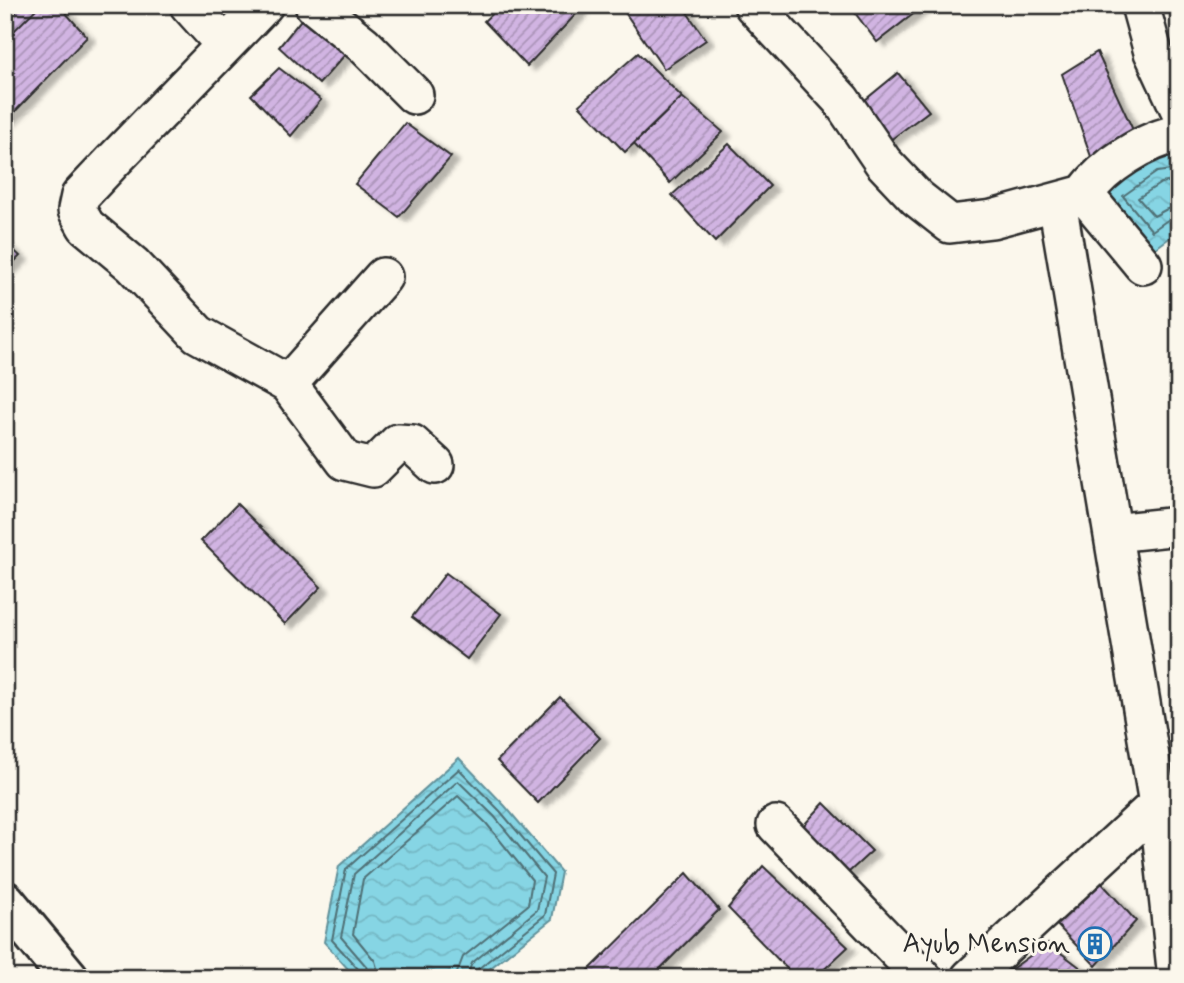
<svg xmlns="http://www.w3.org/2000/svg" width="1184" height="983" viewBox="0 0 1184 983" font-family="Mynerve,sans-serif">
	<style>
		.water { fill: url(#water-waves); stroke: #62919a; stroke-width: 2 }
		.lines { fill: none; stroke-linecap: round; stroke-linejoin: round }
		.shore { stroke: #4f6f75; stroke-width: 2 }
		.building { fill: url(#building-hatch); stroke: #2b2b2b; stroke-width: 2; filter: url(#shadow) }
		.minor-casing { stroke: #2b2b2b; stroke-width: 42 }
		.highway-casing { stroke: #2b2b2b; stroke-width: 44 }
		.minor { stroke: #fbf7ec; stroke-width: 37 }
		.highway { stroke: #fbf7ec; stroke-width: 38 }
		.labels { text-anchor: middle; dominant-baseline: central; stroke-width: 6; stroke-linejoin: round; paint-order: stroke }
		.poi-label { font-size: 28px; fill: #2b2b2b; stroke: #fbf7ec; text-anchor: end }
	</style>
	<defs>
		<pattern id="water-waves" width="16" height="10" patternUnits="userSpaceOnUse" patternTransform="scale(1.75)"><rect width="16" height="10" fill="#86d5e4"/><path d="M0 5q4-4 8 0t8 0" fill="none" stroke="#74b7c4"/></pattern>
		<pattern id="building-hatch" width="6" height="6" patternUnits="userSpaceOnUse" patternTransform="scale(1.75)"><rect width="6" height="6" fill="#d1b4e2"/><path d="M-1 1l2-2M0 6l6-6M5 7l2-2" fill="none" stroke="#aa93b7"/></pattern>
		<filter id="shadow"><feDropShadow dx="8" dy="4.5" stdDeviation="2" flood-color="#0004"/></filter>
	</defs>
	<rect width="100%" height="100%" fill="#fbf7ec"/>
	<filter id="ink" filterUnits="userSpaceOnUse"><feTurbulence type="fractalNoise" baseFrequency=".0143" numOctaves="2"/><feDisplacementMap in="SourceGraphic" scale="14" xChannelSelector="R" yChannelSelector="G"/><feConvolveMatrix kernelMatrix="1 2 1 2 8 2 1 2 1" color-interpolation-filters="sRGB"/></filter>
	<g filter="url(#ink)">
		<path class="water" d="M1179,154V231L1149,253L1100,195L1152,157Z
			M459,758L505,806L561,872L552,919L478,978H356L324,942L339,866Z"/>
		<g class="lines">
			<path class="shore" d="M1179,169L1157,172L1123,196L1152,231L1169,219L1179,217
				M1179,180L1161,183L1138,198L1154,216L1167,209L1179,207
				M360,978L359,970L332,940L346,869L459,769L500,811L553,874L545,915L478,969L475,978
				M369,978L366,966L341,937L354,874L458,781L494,816L544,877L537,910L472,963L466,978
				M380,978L375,961L353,934L363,879L458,796L486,823L532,880L528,905L463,957L455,978"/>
		</g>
		<path class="building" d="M5,5H40L12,33L5,27Z
			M23,5H59L87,37L5,122V22Z
			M501,5H574L580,10L527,66L484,21Z
			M633,5H682L706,40L664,69L624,11Z
			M849,5H925L877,42Z
			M308,11L351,48L319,84L279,47Z
			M1097,52L1139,143L1094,165L1062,74Z
			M638,53L682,97L625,152L579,105Z
			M279,68L321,100L291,136L251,95Z
			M898,73L929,111L873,153L843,118Z
			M682,97L723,132L670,183L634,144Z
			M405,123L451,157L399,217L355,184Z
			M729,144L770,186L715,242L672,195Z
			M5,242L20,256L5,271Z
			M237,504L321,587L285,624L201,541Z
			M446,573L501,614L467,659L412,617Z
			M560,697L600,738L538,803L497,761Z
			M824,803L872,851L826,893L783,848Z
			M763,866L848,947L815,978H796L728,908Z
			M687,873L719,910L651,978H581Z
			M1099,880L1136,921L1096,966L1055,923Z
			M1048,943L1094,978H999Z"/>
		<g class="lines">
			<defs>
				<path id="minor" d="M189,5L225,45
					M264,5L112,162L80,196L77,210L86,226L133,265L198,334L288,384L345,461L373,468L398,443L412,444L435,465
					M314,5L364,45L414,95
					M753,5L841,100L883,162L917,198L950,224L992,219L1084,194
					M1140,5L1153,52L1179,108
					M1057,202L1158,804L1177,978
					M1143,265L1084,194C1104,166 1146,139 1179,134
					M288,384L383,277
					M1113,533L1179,526
					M776,825L923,978
					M970,978L1170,793"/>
				<path id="highway" d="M5,901L69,978"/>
			</defs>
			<use href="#minor" class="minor-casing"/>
			<use href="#highway" class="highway-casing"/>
			<use href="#minor" class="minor"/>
			<use href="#highway" class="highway"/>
		</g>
	</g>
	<defs>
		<symbol id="building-ring" viewBox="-11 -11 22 22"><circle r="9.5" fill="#fbf7ec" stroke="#1f6fb2" stroke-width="1.5"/><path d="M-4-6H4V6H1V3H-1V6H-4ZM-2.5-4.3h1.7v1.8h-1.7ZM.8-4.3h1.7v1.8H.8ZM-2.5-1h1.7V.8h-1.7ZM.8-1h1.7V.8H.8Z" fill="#1f6fb2"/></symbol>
	</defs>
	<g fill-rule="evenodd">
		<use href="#building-ring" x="1076" y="925" width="38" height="38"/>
	</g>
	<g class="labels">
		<g class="poi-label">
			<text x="1070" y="944">Ayub Mension</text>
		</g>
	</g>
	<rect width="1184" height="983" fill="none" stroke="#fbf7ec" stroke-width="28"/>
	<rect x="14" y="14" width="1156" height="955" fill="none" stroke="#2b2b2b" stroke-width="2.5" filter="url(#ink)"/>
</svg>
